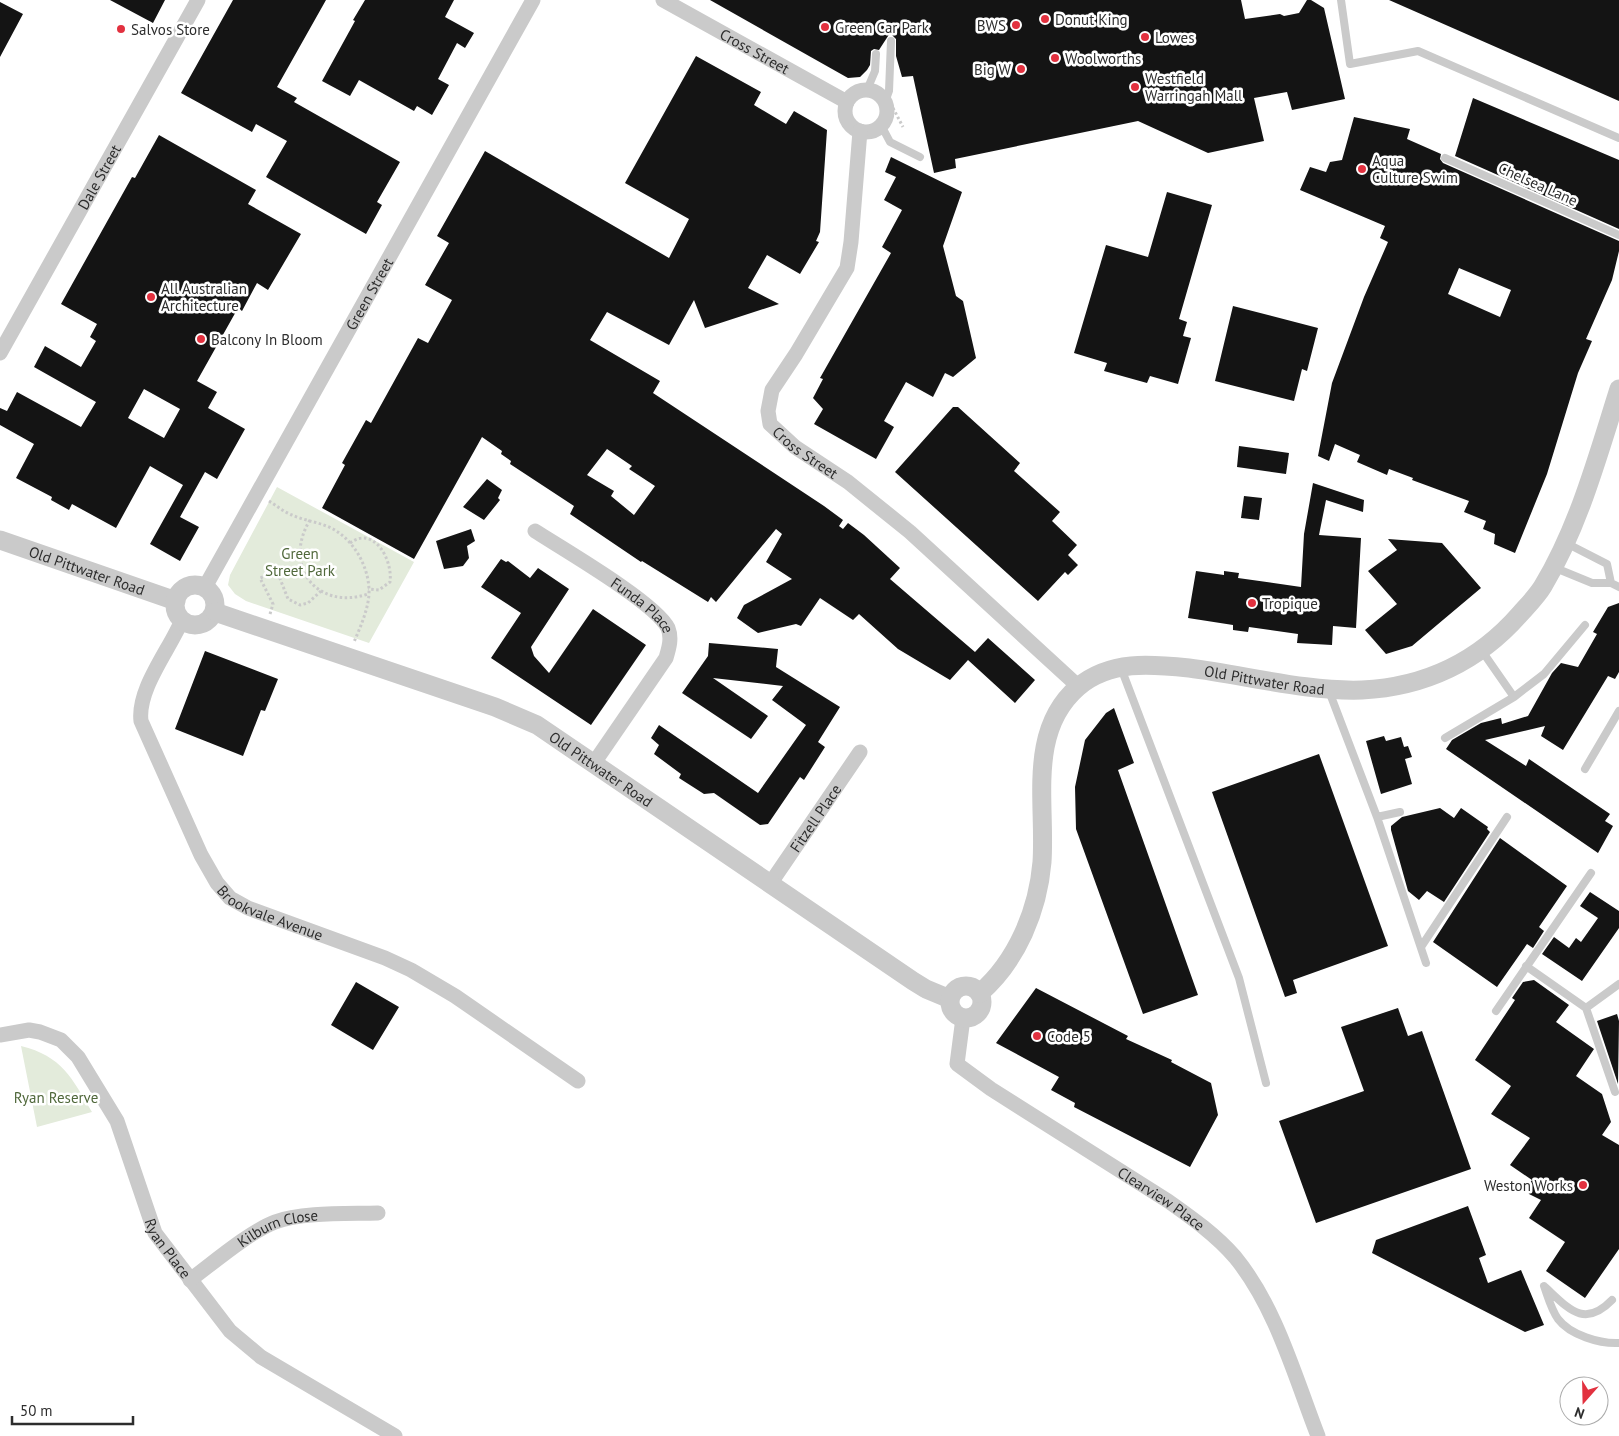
<svg xmlns="http://www.w3.org/2000/svg" width="1619" height="1436" viewBox="0 0 1619 1436" font-family="'PT Sans',sans-serif">
	<style>
		.green { fill: #e3ebdb }
		.building { fill: #141414; fill-rule: evenodd }
		.lines { fill: none; stroke-linecap: round; stroke-linejoin: round }
		.path { stroke: #cacaca; stroke-width: 3; stroke-dasharray: 2.5 2.5; stroke-linecap: butt }
		.service { stroke: #cacaca; stroke-width: 8 }
		.minor { stroke: #cacaca; stroke-width: 15 }
		.tertiary { stroke: #cacaca; stroke-width: 19 }
		.poi-dot { fill: #e2313f; stroke: #fff; stroke-width: 2 }
		.labels { text-anchor: middle; dominant-baseline: central; stroke-width: 5; stroke-linejoin: round; paint-order: stroke }
		.poi-label { font-size: 15px; fill: #2d2d2d; stroke: #fff; text-anchor: start }
		.street-label { font-size: 15px; fill: #2d2d2d; stroke: #fff }
		.park-label { font-size: 15px; fill: #50683b; stroke: #fff }
	</style>
	<rect width="100%" height="100%" fill="#fff"/>
	<path class="green" d="M277,487L414,562L369,643L246,601L235,594L228,585L230,575Z
		M21,1046C62,1056 72,1078 92,1112L37,1127Z"/>
	<path class="building" d="M110,0H165L153,23Z
		M233,0H326L277,87L297,98L294,102L400,162L377,202L382,205L366,234L266,177L287,141L256,124L252,132L181,93Z
		M365,0H454L445,17L474,33L465,48L457,43L438,79L449,85L432,115L417,106L414,111L359,80L350,96L322,81L355,21L353,20Z
		M710,0H1241L1245,19L1280,14L1284,16L1299,13L1307,0H1311L1324,8L1345,99L1292,110L1287,92L1254,98L1264,141L1208,153L1138,121L955,159L956,168L934,173L913,76L902,77L896,56V39L890,33L879,50L874,49L871,51L870,65L867,70L860,77L848,78Z
		M1389,0H1619V101Z
		M0,2L23,14L0,57Z
		M696,56L761,92L754,105L786,124L794,111L827,130L820,232L816,241L819,242L800,274L767,255L748,288L779,304L705,328L694,300L669,345L607,312L590,340L660,381L653,393L824,506L843,520L839,526L843,529L848,523L864,535L900,568L890,579L975,652L988,638L1035,680L1015,703L968,660L950,680L898,649L859,614L853,620L820,598L801,626L796,624L758,633L737,618L744,605L792,579L766,562L782,534L776,529L716,602L711,597L708,602L642,561L641,562L570,514L574,506L510,464L511,461L501,454L502,451L482,437L414,559L322,508L345,465L342,463L366,420L371,423L418,338L428,343L452,300L425,285L449,243L437,236L485,151L669,258L689,219L625,183ZM607,449L632,466L629,469L655,486L634,515L611,496L614,491L587,475Z
		M1473,98L1619,160V229L1455,156Z
		M1354,117L1410,129L1407,139L1441,154L1440,159L1443,163L1619,241V251L1612,280L1586,339L1592,341L1578,373L1547,474L1515,553L1494,544L1495,534L1483,529L1486,521L1464,512L1469,501L1412,480L1413,478L1389,469L1387,475L1357,462L1360,455L1335,444L1329,461L1318,456L1332,383L1364,297L1388,242L1380,238L1385,226L1300,190L1310,167L1326,172L1330,162L1342,160ZM1459,268L1511,290L1500,317L1448,294Z
		M159,135L256,190L248,204L301,234L268,290L257,283L242,311L238,308L197,381L217,392L208,408L245,429L217,479L205,472L180,517L199,527L180,561L150,544L183,485L150,466L116,528L72,504L69,510L51,500L52,497L16,478L34,444L0,425V408L7,411L17,392L81,427L96,402L34,367L45,346L81,367L96,341L90,337L97,324L61,304L132,177L135,178ZM144,389L180,409L164,438L128,418Z
		M891,157L962,192L943,246L956,296L963,301L976,358L953,377L945,373L933,397L906,382L884,421L894,427L876,459L814,424L823,409L813,398L823,379L820,378L891,253L882,247L902,210L884,200L896,177L885,172Z
		M1167,192L1212,205L1179,319L1187,322L1183,336L1191,338L1178,384L1150,376L1147,383L1104,371L1107,363L1074,353L1106,245L1148,257Z
		M1233,306L1318,328L1307,371L1302,369L1294,401L1215,381Z
		M953,407H958L1020,463L1014,471L1060,512L1052,521L1077,545L1068,555L1078,565L1068,575L1065,572L1038,601L895,472Z
		M1239,446L1289,453L1286,474L1237,467Z
		M487,479L502,490L498,498L500,500L484,520L463,507Z
		M1313,483L1364,500L1363,512L1326,500L1319,535L1361,538L1356,628L1333,626L1332,645L1297,643L1298,634L1249,627L1248,632L1233,630V625L1188,618L1196,571L1224,575V571L1239,573L1238,578L1301,587L1304,534Z
		M1244,496L1262,498L1259,520L1241,518Z
		M471,529L475,541L467,546L469,558L463,566L444,569L436,541Z
		M1388,539L1442,543L1481,588L1412,646L1386,654L1365,630L1397,604L1368,571L1397,550Z
		M501,559L506,562L508,561L530,578L538,568L569,589L531,647L534,656L549,673L593,609L646,645L591,725L491,658L521,613L481,587Z
		M1619,603V672L1615,679L1608,676L1563,750L1541,736L1545,726L1485,740L1526,766L1529,759L1610,814L1605,821L1613,826L1598,853L1446,749L1452,740L1481,723L1501,718L1502,724L1528,716L1552,673L1561,663L1578,667L1597,634L1593,632L1608,607Z
		M709,643L778,649L776,667L840,707L818,742L825,747L804,780L800,777L768,824L760,825L714,793L704,794L679,778L681,774L654,754L659,745L651,738L659,725L758,793L806,725L772,700L783,686L713,678L768,716L751,739L682,693L708,656Z
		M205,651L278,679L265,711L261,710L243,756L175,729Z
		M1114,708L1134,763L1118,770L1198,995L1143,1014L1076,829L1075,787L1085,740L1106,713Z
		M1384,736L1386,741L1401,737L1404,747L1408,746L1412,757L1405,759L1412,784L1381,794L1366,741Z
		M1319,754L1388,946L1293,980L1297,993L1285,997L1212,792Z
		M1440,808L1454,818L1461,808L1488,827L1487,829L1490,832L1444,902L1427,891L1419,900L1408,891L1391,830V826L1402,817Z
		M1500,838L1567,886L1539,927L1544,931L1533,948L1527,944L1497,987L1433,942Z
		M1590,892L1619,911V928L1582,981L1542,954L1554,937L1569,948L1576,938L1581,942L1598,918L1580,906Z
		M1534,980L1569,1005L1556,1022L1594,1049L1576,1076L1602,1094L1611,1122L1602,1135L1619,1145V1249L1585,1298L1546,1271L1565,1242L1529,1218L1541,1200L1529,1194L1527,1187L1532,1180L1510,1165L1530,1138L1491,1114L1511,1086L1475,1060L1515,1000L1512,998L1523,982Z
		M356,982L399,1007L373,1050L331,1025Z
		M1036,988L1128,1036L1126,1039L1172,1060L1171,1062L1211,1083L1218,1115L1190,1167L1074,1107L1075,1103L1051,1090L1059,1077L996,1043Z
		M1398,1008L1408,1036L1422,1031L1471,1169L1316,1223L1279,1121L1364,1091L1341,1027Z
		M1617,1014L1619,1021L1618,1084L1597,1021Z
		M1468,1206L1486,1255L1479,1258L1488,1283L1521,1270L1544,1325L1525,1332L1372,1253L1376,1240Z"/>
	<g class="lines">
		<path class="path" d="M893,108L903,127
			M269,501C277,506 284,512 292,515C305,521 320,522 333,529C355,541 370,569 369,594C368,610 360,628 354,642
			M310,520C282,566 317,611 368,594
			M350,543C374,525 393,560 390,582L379,590L368,589
			M278,575L302,567
			M270,614L273,604L260,578L277,571L288,599L300,605L308,603L321,591"/>
		<path class="service" d="M1341,0L1350,64L1418,51L1619,138
			M867,90L875,71L876,54
			M885,102L889,91L891,41
			M881,125L890,142L920,157
			M1445,158L1619,235
			M1566,543L1607,564L1611,583
			M1553,567L1592,583H1611L1619,587
			M1121,668L1239,978L1266,1083
			M1329,691L1377,817L1426,963
			M1514,697L1544,674L1585,625
			M1445,738L1514,697L1482,651
			M1585,769L1619,711
			M1377,817L1400,812
			M1421,947L1507,817
			M1526,966L1586,1008L1619,984
			M1586,1008L1615,1092
			M1496,1011L1591,873
			M1544,1286C1548,1297 1551,1309 1558,1319C1570,1335 1600,1344 1619,1343
			M1545,1287C1568,1308 1584,1329 1612,1300"/>
		<g class="minor">
			<path id="s1" d="M663,0L847,102"/>
			<circle cx="866" cy="111" r="21"/>
			<path id="s2" d="M860,131L851,242L847,268L796,354L772,390L768,411L770,424L795,447L848,482L910,532L1079,687"/>
			<path id="s3" d="M0,353L198,0"/>
			<path id="s4" d="M535,531C563,549 656,603 668,628C672,638 669,648 666,658L594,763"/>
			<path id="s5" d="M205,587L533,0"/>
			<path id="s6" d="M182,620C170,649 137,689 141,721L201,855L217,883L230,898L248,908L385,958L411,970L455,996L578,1081"/>
			<path id="s7" d="M770,884L860,752"/>
			<path id="s8" d="M963,1018L957,1064L991,1089L1168,1201C1192,1218 1216,1235 1235,1257C1276,1307 1295,1377 1318,1436"/>
			<path id="s9" d="M0,1035L29,1030L40,1032L61,1040L78,1057L117,1121L155,1233L230,1331L261,1357L395,1436"/>
			<path id="s10" d="M190,1280C213,1263 249,1232 275,1222C302,1212 349,1214 378,1213"/>
		</g>
		<g class="tertiary">
			<path id="s11" d="M0,540L176,601"/>
			<circle cx="195" cy="605" r="20"/>
			<path id="s12" d="M215,612L495,707L537,725L913,981L926,989L950,999"/>
			<circle cx="966" cy="1002" r="16"/>
			<path id="s13" d="M980,993C1017,961 1038,910 1042,862C1046,803 1027,731 1078,687C1110,660 1151,664 1189,668C1245,675 1308,692 1362,690C1425,687 1479,661 1520,614C1528,605 1537,596 1543,586C1579,526 1598,455 1619,389"/>
		</g>
	</g>
	<g class="poi-dot">
		<circle cx="1045" cy="19" r="5"/>
		<circle cx="1016" cy="25" r="5"/>
		<circle cx="825" cy="27" r="5"/>
		<circle cx="121" cy="29" r="5"/>
		<circle cx="1145" cy="37" r="5"/>
		<circle cx="1055" cy="58" r="5"/>
		<circle cx="1021" cy="69" r="5"/>
		<circle cx="1135" cy="87" r="5"/>
		<circle cx="1362" cy="169" r="5"/>
		<circle cx="151" cy="297" r="5"/>
		<circle cx="201" cy="339" r="5"/>
		<circle cx="1252" cy="603" r="5"/>
		<circle cx="1037" cy="1036" r="5"/>
		<circle cx="1583" cy="1185" r="5"/>
	</g>
	<g class="labels">
		<g class="poi-label">
			<text x="1055" y="19">Donut King</text>
			<text x="1006" y="25" text-anchor="end">BWS</text>
			<text x="835" y="27">Green Car Park</text>
			<text x="131" y="29">Salvos Store</text>
			<text x="1155" y="37">Lowes</text>
			<text x="1065" y="58">Woolworths</text>
			<text x="1011" y="69" text-anchor="end">Big W</text>
			<text x="1145" y="78">Westfield<tspan x="1145" dy="17">Warringah Mall</tspan></text>
			<text x="1372" y="160">Aqua<tspan x="1372" dy="17">Culture Swim</tspan></text>
			<text x="161" y="288">All Australian<tspan x="161" dy="17">Architecture</tspan></text>
			<text x="211" y="339">Balcony In Bloom</text>
			<text x="1262" y="603">Tropique</text>
			<text x="1047" y="1036">Code 5</text>
			<text x="1573" y="1185" text-anchor="end">Weston Works</text>
		</g>
		<g class="street-label">
			<text stroke="none"><textPath href="#s1" startOffset="105">Cross Street</textPath></text>
			<text stroke="none"><textPath href="#s3" startOffset="202">Dale Street</textPath></text>
			<text transform="translate(1538 184) rotate(24)">Chelsea Lane</text>
			<text stroke="none"><textPath href="#s5" startOffset="336">Green Street</textPath></text>
			<text stroke="none"><textPath href="#s2" startOffset="361">Cross Street</textPath></text>
			<text stroke="none"><textPath href="#s11" startOffset="92">Old Pittwater Road</textPath></text>
			<text stroke="none"><textPath href="#s4" startOffset="131">Funda Place</textPath></text>
			<text stroke="none"><textPath href="#s13" startOffset="526">Old Pittwater Road</textPath></text>
			<text stroke="none"><textPath href="#s12" startOffset="419">Old Pittwater Road</textPath></text>
			<text stroke="none"><textPath href="#s7" startOffset="80">Fitzell Place</textPath></text>
			<text stroke="none"><textPath href="#s6" startOffset="352">Brookvale Avenue</textPath></text>
			<text stroke="none"><textPath href="#s8" startOffset="291">Clearview Place</textPath></text>
			<text stroke="none"><textPath href="#s10" startOffset="104">Kilburn Close</textPath></text>
			<text stroke="none"><textPath href="#s9" startOffset="300">Ryan Place</textPath></text>
		</g>
		<g class="park-label">
			<text x="300" y="553">Green<tspan x="300" dy="17">Street Park</tspan></text>
			<text x="56" y="1097">Ryan Reserve</text>
		</g>
	</g>
	<g transform="translate(1584 1401) rotate(200)"><circle r="24" fill="#ffffff" stroke="#ababab"/>
	<path d="M0-4L9 19L0 12L-9 19Z" fill="#e2313f"/>
	<text y="-8" font-size="14" font-weight="bold" text-anchor="middle" fill="#2d2d2d">N</text>
	</g>
	<path d="M12 1416v8h121v-8" fill="none" stroke="#2d2d2d" stroke-width="2.5"/>
	<text x="20" y="1416" font-size="15" fill="#2d2d2d" stroke="#ffffff" stroke-width="4" paint-order="stroke">50 m</text>
</svg>
